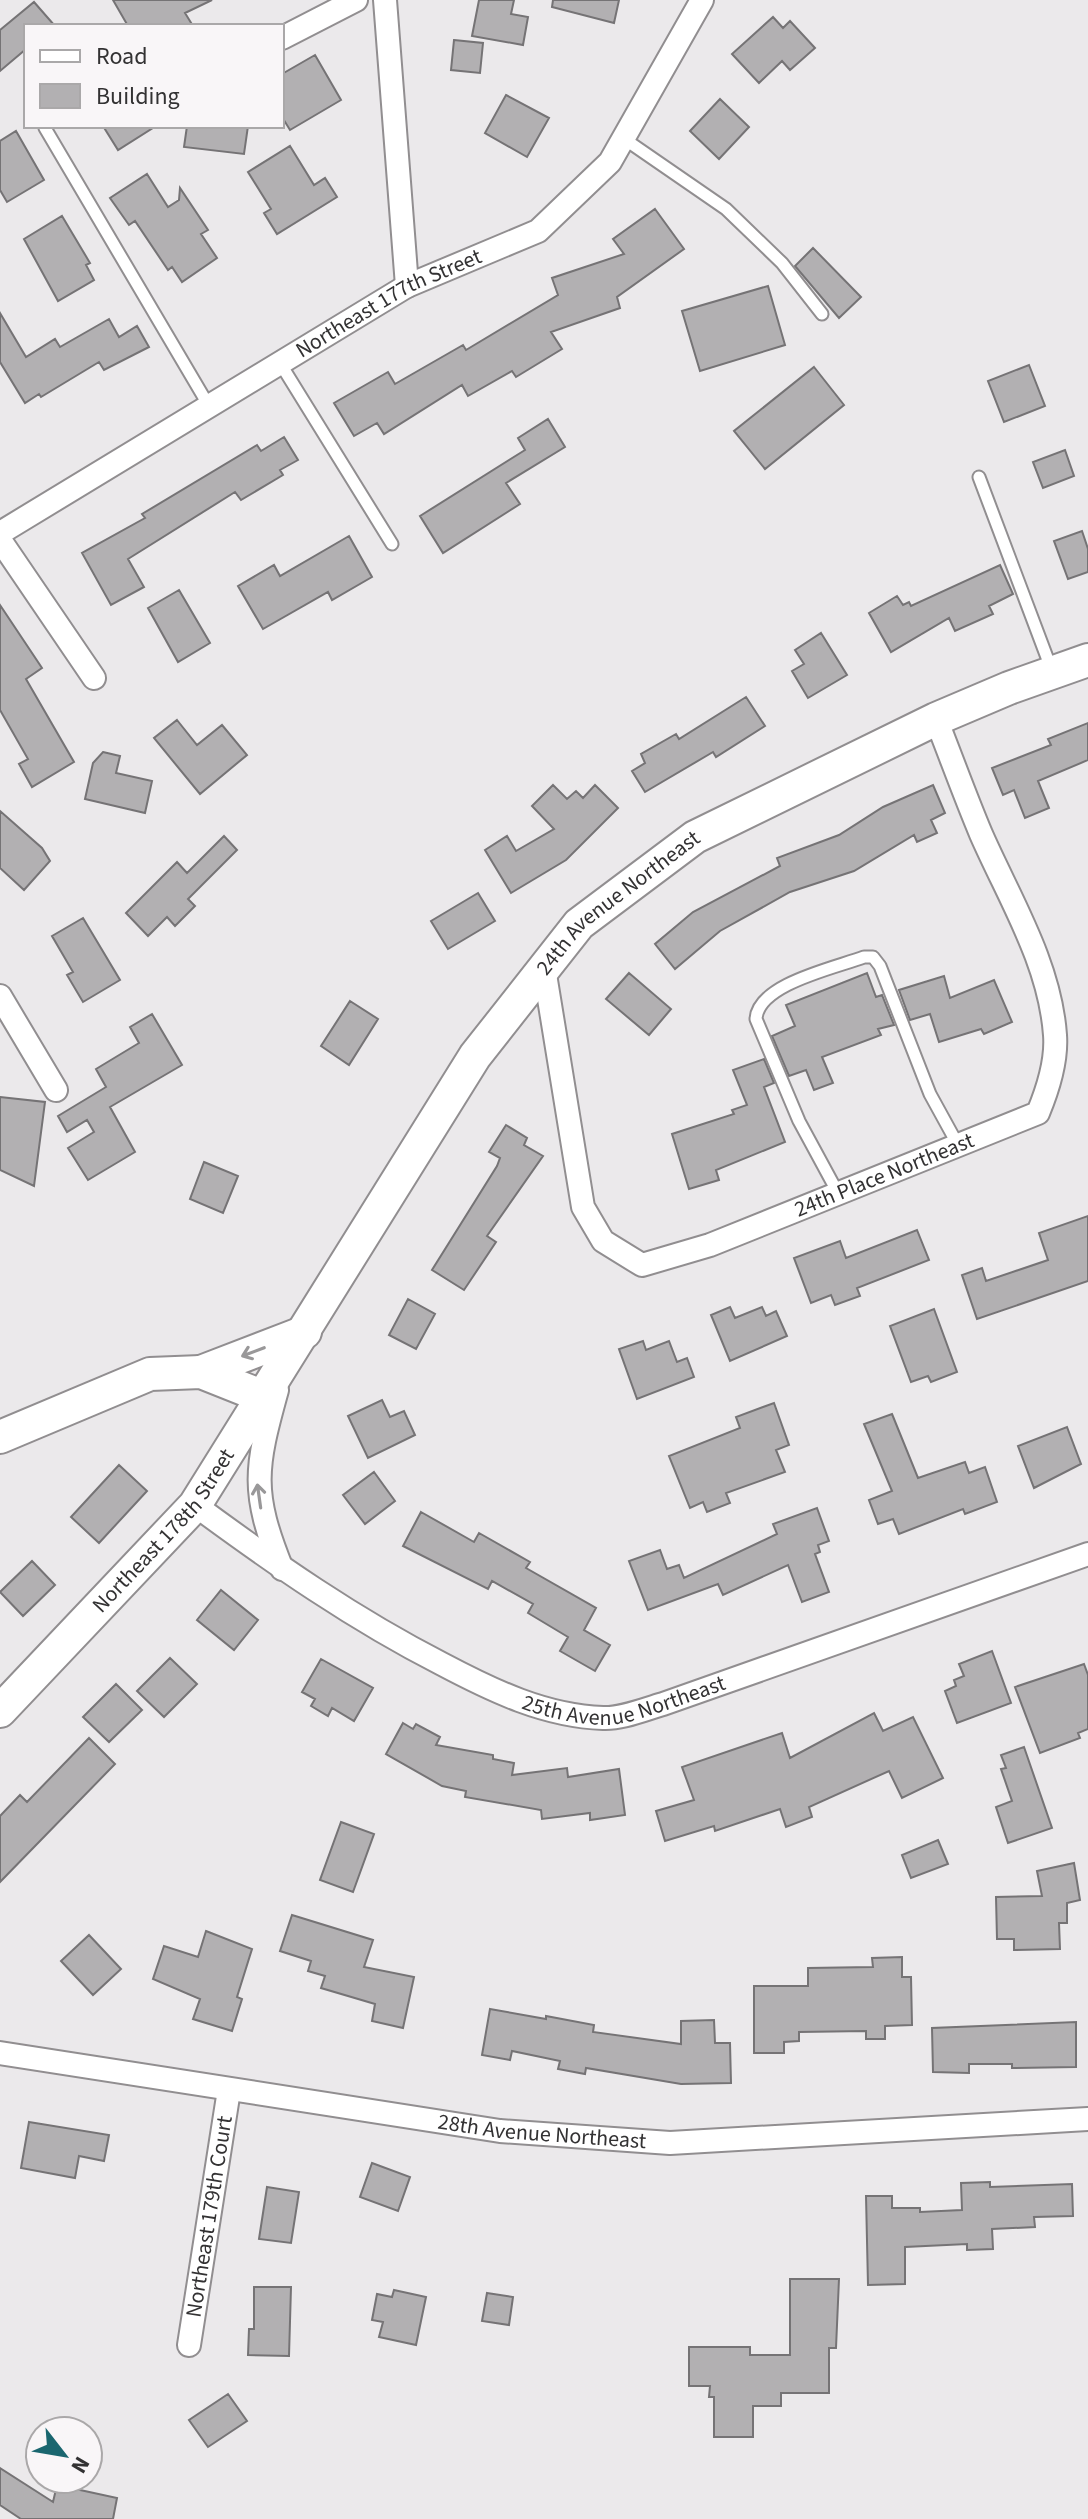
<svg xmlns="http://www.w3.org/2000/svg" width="1088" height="2519" viewBox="0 0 1088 2519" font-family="'Source Sans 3',sans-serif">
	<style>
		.building { fill: #b2b0b2; stroke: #757375; stroke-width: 2 }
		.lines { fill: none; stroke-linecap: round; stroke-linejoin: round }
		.lane-casing { stroke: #918e90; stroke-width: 15 }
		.street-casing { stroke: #918e90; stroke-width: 26 }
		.secondary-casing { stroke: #918e90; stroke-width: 36 }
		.lane { stroke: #fff; stroke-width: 11 }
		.street { stroke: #fff; stroke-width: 22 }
		.secondary { stroke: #fff; stroke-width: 32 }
		.oneway { stroke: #999899 }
		.labels { text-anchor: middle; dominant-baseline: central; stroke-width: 6; stroke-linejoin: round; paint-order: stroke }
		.street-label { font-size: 22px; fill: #333233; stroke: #f9f6f8 }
	</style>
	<rect width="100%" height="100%" fill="#ebe9eb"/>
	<path class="building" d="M113,0H212L185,13L193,26H128Z
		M479,0H514L511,14L528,17L523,45L472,36Z
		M553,0H619L614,23L552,7Z
		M34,2L55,26H26V49L0,71V30Z
		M773,17L783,28L790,21L815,48L790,70L782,61L759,83L732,54Z
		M454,40L483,43L480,73L451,70Z
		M315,55L341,100L290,130L282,117V74Z
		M506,95L549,118L527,157L485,133Z
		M720,99L749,127L719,159L690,131Z
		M103,126H156L118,150Z
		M187,126H248L244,154L184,147Z
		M16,131L44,180L7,202L0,190V141Z
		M290,146L314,185L325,178L337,197L277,234L264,213L271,209L248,172Z
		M147,174L168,207L179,200L180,188L208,230L201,234L217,258L182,282L172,267L168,270L135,221L129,225L110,198Z
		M655,209L684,249L617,297L620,308L551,332L562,349L516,377L512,371L468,396L462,385L384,434L377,423L354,436L334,403L388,372L395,384L463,345L466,350L558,295L552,278L624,254L613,239Z
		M62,216L90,263L86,265L94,280L58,301L24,239Z
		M813,248L861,297L839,318L795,266Z
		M768,286L785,345L700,371L682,311Z
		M0,313L26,357L55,339L60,347L109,319L119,337L137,326L149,347L104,370L99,362L41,397L39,394L25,403L0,362Z
		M1029,365L1045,406L1004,422L988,381Z
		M814,367L844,405L765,469L734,431Z
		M548,419L565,447L506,483L520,504L443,553L420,516L525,450L518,438Z
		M284,437L298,460L280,470L283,475L241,500L235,492L128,559L144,587L111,605L82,553L145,518L142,514L257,445L261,451Z
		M1065,450L1074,476L1043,488L1033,462Z
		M1082,531L1088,549V572L1068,579L1054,541Z
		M349,536L372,577L332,600L328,592L263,629L238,586L274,565L280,576Z
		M1000,565L1013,594L989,606L993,614L955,631L949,618L891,652L869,613L897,596L903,605L909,602L911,606Z
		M179,590L210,643L178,662L148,608Z
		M0,605L42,668L26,679L74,762L32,787L19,764L28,759L0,710Z
		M821,633L847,675L808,698L792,671L804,664L795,650Z
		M746,697L765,726L716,757L713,752L645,792L632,771L645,763L641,754L676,734L679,739Z
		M177,720L197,745L222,725L247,755L200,794L154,738Z
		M1088,723V760L1038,781L1049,808L1025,818L1014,790L1003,795L992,768L1051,745L1048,739Z
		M103,752L120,756L116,773L152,781L145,813L85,799L93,763Z
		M553,785L567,799L576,791L583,798L595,785L618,808L566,860L511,893L485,850L507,836L516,851L554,829L532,806Z
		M933,785L945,813L931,820L937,833L917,842L914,835L854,871L790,892L720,931L675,969L655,944L693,912L780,866L777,858L839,835L883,807Z
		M0,811L42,848L50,861L24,890L0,868Z
		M224,836L237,850L188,899L195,906L175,926L167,917L148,936L126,913L177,862L187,873Z
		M478,893L495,921L448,949L431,921Z
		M83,918L120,980L83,1002L67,975L73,972L52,936Z
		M629,973L671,1009L649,1035L606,999Z
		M867,973L876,997L882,995L894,1025L878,1029L881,1035L822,1057L833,1083L814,1090L806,1070L789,1076L772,1036L795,1026L786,1005Z
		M944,976L950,998L994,980L1012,1022L984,1034L981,1029L939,1042L930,1014L910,1020L899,990Z
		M350,1001L378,1019L349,1065L321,1046Z
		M152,1014L182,1065L110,1107L135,1152L88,1180L68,1148L94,1132L87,1120L67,1132L58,1116L106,1087L96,1069L139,1043L130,1027Z
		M764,1059L774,1083L764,1087L785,1142L716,1170L719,1180L689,1189L672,1134L734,1114L732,1110L747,1105L733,1070Z
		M0,1097L45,1102L34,1186L0,1170Z
		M506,1125L527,1138L524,1145L543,1156L487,1236L496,1242L464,1290L432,1270L497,1166L500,1158L489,1152Z
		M204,1162L238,1176L223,1213L190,1199Z
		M1088,1216V1281L977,1319L962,1275L982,1268L986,1281L1048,1260L1039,1233Z
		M917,1230L929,1260L857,1288L860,1296L835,1305L831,1295L811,1303L794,1258L840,1241L846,1258Z
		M408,1299L435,1314L416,1349L389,1335Z
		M730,1307L735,1318L762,1307L766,1316L776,1311L787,1336L730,1361L711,1315Z
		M934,1309L957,1372L931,1382L928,1376L911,1382L890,1326Z
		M643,1341L646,1350L669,1341L677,1362L687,1358L694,1377L637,1399L619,1349Z
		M382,1400L390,1417L404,1411L415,1435L368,1458L348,1416Z
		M774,1403L789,1445L776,1450L785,1472L726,1493L730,1503L707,1512L703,1502L690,1508L669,1456L740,1428L736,1417Z
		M892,1414L918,1478L965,1462L969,1473L985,1467L997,1502L965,1514L963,1509L899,1534L893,1519L878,1524L869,1500L892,1491L864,1424Z
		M1067,1427L1081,1464L1034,1488L1018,1446Z
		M119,1465L147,1491L99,1543L71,1517Z
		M374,1472L395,1501L365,1524L343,1495Z
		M817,1508L829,1541L818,1545L820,1552L815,1554L829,1592L802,1602L788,1565L723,1595L718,1584L648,1610L629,1561L660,1550L667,1569L679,1565L684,1578L777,1534L773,1524Z
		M421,1512L474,1542L479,1533L530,1562L526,1568L596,1608L584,1630L610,1645L595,1671L560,1651L568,1637L528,1613L533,1604L492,1581L488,1589L403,1546Z
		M32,1561L55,1585L23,1616L0,1592Z
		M221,1590L258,1620L234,1650L197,1620Z
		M992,1651L1011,1703L957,1723L945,1691L956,1686L954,1680L964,1676L959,1664Z
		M170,1658L197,1684L164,1717L137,1691Z
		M321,1659L373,1688L354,1721L332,1708L328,1716L311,1706L315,1699L302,1692Z
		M1084,1664L1088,1675V1729L1078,1733L1080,1738L1040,1753L1015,1687Z
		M116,1684L142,1710L109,1742L83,1717Z
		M874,1713L883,1731L913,1717L943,1778L902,1798L889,1771L809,1807L812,1817L786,1827L780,1809L715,1831L714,1826L665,1841L656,1811L694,1800L682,1767L782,1733L790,1758Z
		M403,1723L413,1729L416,1724L440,1737L436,1745L493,1755V1759L514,1763L512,1775L567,1768L568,1777L619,1769L625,1815L590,1820V1813L542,1819L541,1810L465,1797L466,1791L442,1786L386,1754Z
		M89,1738L115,1764L0,1882V1816L20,1795L27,1802Z
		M1024,1747L1052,1828L1008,1843L996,1807L1012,1801L1001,1769L1006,1768L1001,1755Z
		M341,1822L374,1834L353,1892L320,1880Z
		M938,1840L948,1864L911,1878L902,1855Z
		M1074,1863L1080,1900L1067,1903V1923H1059L1060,1949L1014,1950V1939H997L996,1897L1042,1896L1037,1871Z
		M292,1915L373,1940L364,1967L414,1977L403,2028L372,2021L375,2004L321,1988L325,1976L308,1971L311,1961L280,1951Z
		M206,1931L252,1949L237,1997L242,1999L232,2031L193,2019L200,1999L153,1979L164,1946L198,1957Z
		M89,1935L121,1969L93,1995L61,1961Z
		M902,1957V1977H911L912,2025L885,2026V2039H866V2031L799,2032V2041L784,2042V2053H754V1986H808V1968L873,1967L872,1958Z
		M490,2009L546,2019V2016L594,2025L593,2032L681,2044V2021L714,2020L715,2043H730L731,2083L681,2084L586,2068L585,2074L558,2069L560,2061L512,2051L510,2060L482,2055Z
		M1076,2022V2067L1012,2068V2064H969V2073L933,2072L932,2028Z
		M29,2122L109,2135L104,2161L79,2156L75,2178L21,2168Z
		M372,2163L410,2177L398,2211L360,2197Z
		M990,2182V2187L1072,2184L1073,2216L1034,2217L1035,2227L992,2229L993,2249L967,2250V2244L905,2247V2284L868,2285L866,2196H892V2208H920V2212L962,2210L961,2183Z
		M267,2187L299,2192L291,2243L259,2239Z
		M790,2279H839L836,2348H829V2393H781V2406H753V2437H714V2397H709L710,2386H689V2347H750V2355H790Z
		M254,2287H291L289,2356L248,2355L249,2329H254Z
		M394,2290L426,2297L416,2345L379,2337L383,2322L372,2320L377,2294L392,2297Z
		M487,2293L513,2297L509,2325L482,2321Z
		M228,2394L247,2421L208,2447L189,2420Z
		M0,2468L53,2502L57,2485L117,2498L113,2519H21L0,2505Z"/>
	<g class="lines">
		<defs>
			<path id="lane" d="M45,128L209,406
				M623,138L726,209L782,263L822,314
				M280,363L392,544
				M979,477L1051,668
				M838,1193L799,1121L756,1019C758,984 835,968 864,957H873L880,966L930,1094L958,1145"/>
			<g id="street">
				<path d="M385,0L407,286"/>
				<path d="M282,38L356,0"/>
				<path id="s1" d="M0,533L407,286L538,231L610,162L702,0"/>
				<path d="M0,540L94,678"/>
				<path id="s2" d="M544,968L583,1207L603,1241L642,1265L710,1245L1038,1113C1048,1089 1057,1061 1055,1035C1050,963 1009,898 981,834C965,796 951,757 936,719"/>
				<path d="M0,996L56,1090"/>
				<path d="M277,1390C255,1469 251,1492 282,1569"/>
				<path id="s3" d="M195,1505C275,1564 354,1619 442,1664C493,1691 545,1716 603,1718C622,1719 645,1709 663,1704L1088,1554"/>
				<path id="s4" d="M0,2053L500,2131L670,2143L1088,2119"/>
				<path id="s5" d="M189,2345L229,2090"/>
			</g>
			<g id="secondary">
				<path d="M201,1372L305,1332"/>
				<path d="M0,1437L150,1374L201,1372L264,1397"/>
				<path id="s6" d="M0,1711L195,1505L475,1056L579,924L695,837L936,719L1009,688L1088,660"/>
			</g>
		</defs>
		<use href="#lane" class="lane-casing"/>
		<use href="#street" class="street-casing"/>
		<use href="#secondary" class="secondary-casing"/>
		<use href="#lane" class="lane"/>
		<use href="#street" class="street"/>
		<use href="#secondary" class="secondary"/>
	</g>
	<defs><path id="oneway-shaft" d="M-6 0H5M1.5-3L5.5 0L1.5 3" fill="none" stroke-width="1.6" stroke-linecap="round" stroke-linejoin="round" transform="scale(2)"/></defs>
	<g class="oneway">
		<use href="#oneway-shaft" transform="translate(253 1352) rotate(159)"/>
		<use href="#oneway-shaft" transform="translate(259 1496) rotate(-98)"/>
	</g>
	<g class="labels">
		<g class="street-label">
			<text stroke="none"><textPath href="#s1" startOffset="452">Northeast 177th Street</textPath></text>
			<text stroke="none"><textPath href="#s6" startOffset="1024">24th Avenue Northeast</textPath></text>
			<text stroke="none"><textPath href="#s2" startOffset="586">24th Place Northeast</textPath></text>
			<text stroke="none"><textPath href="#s6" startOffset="244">Northeast 178th Street</textPath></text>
			<text stroke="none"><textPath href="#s3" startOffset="488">25th Avenue Northeast</textPath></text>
			<text stroke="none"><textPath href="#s4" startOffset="548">28th Avenue Northeast</textPath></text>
			<text stroke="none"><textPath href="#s5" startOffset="130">Northeast 179th Court</textPath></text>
		</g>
	</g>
	<rect x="24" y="24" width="260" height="104" fill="#f9f6f8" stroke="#aaa8a9" stroke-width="2"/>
	<rect x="40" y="50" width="40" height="12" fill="#ffffff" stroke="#aaa8a9" stroke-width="2"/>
	<text x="96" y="64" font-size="24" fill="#333233">Road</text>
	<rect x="40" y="84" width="40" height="24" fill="#b2b0b2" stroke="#aaa8a9" stroke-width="2"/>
	<text x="96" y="104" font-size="24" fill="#333233">Building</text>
	<g transform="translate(64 2455) rotate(121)"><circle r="38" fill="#f9f6f8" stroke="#aaa8a9" stroke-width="2"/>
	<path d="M0-6L14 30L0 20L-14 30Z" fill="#1a666f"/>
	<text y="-12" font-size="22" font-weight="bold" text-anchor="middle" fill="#333233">N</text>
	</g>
</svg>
